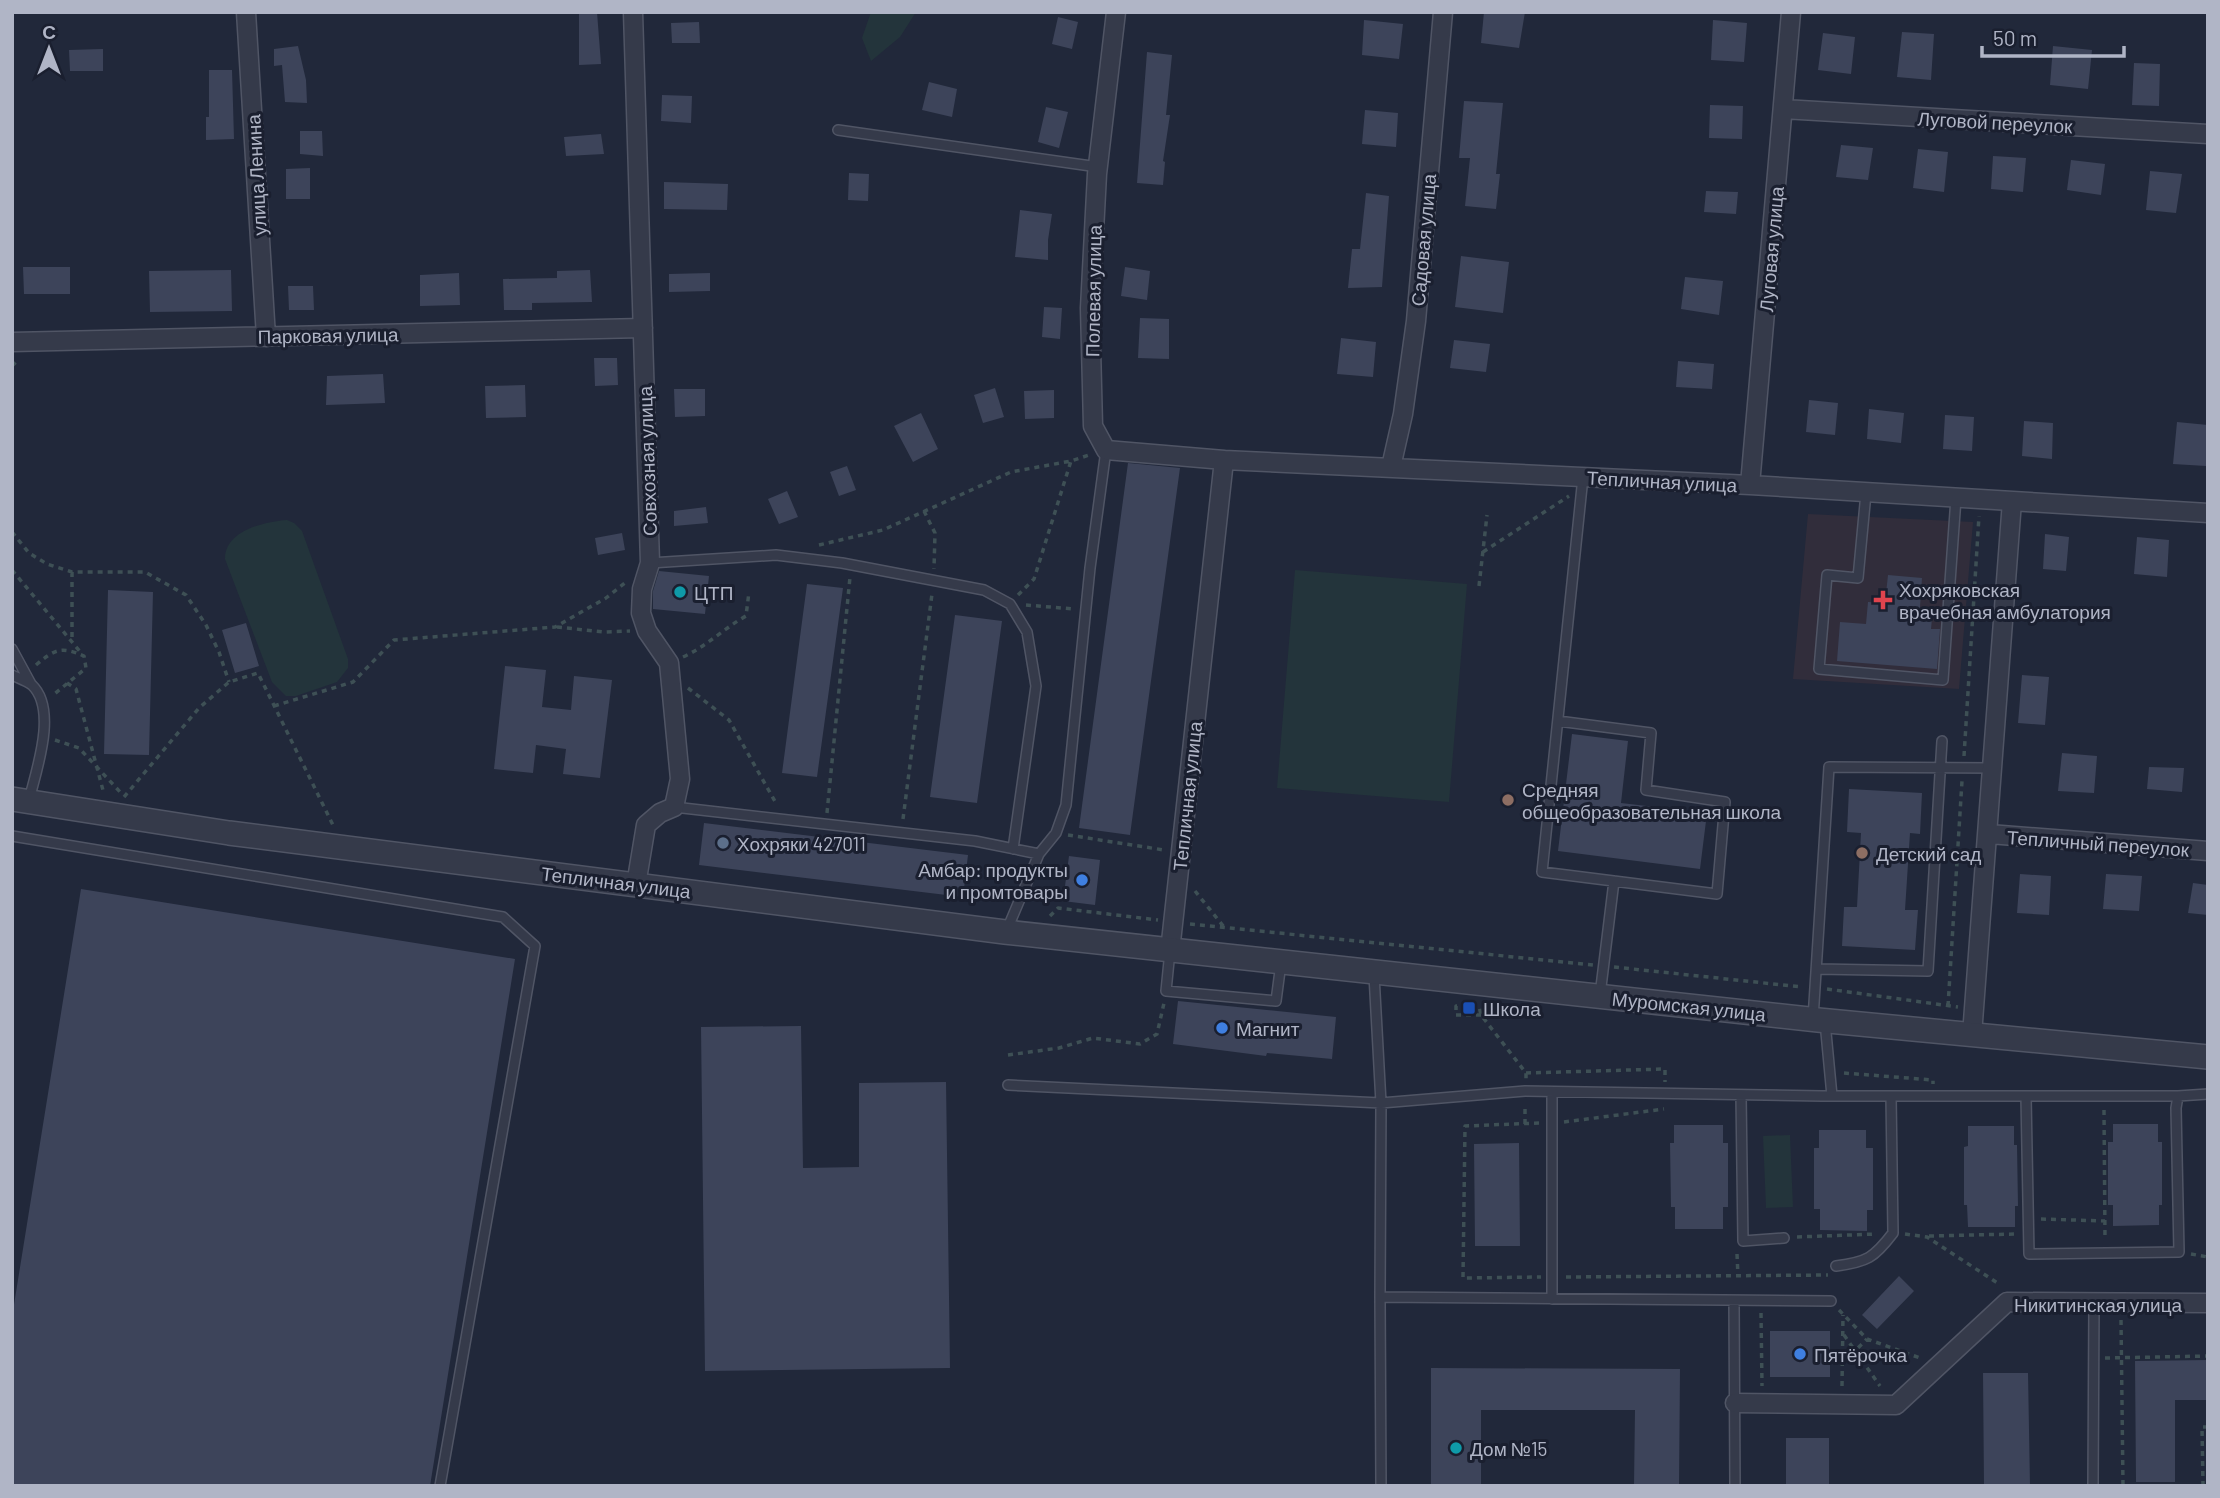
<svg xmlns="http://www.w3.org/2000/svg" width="2220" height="1498" viewBox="0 0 2220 1498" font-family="Barlow,sans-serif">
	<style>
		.medical { fill: #312d3b }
		.green { fill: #23343b }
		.building { fill: #3d445a }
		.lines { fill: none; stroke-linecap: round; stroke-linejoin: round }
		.service-casing { stroke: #505565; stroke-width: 12 }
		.minor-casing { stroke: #505565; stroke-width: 21 }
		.tertiary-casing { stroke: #505565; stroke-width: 26 }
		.path { stroke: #3e5055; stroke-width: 3.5; stroke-dasharray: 5 5; stroke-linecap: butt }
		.service { stroke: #353a4a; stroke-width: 9 }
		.minor { stroke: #353a4a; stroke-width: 18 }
		.tertiary { stroke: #353a4a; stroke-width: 23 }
		.culture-dot { fill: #0f9aa8; stroke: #1a1f2f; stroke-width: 2.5 }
		.health-dot { fill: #e0444e; stroke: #1a1f2f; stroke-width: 2.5 }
		.education-dot { fill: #8d6e63; stroke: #1a1f2f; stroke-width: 2.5 }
		.service-dot { fill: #5c6f8a; stroke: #1a1f2f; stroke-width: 2.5 }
		.shop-dot { fill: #3f7fe0; stroke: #1a1f2f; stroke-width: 2.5 }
		.transit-dot { fill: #1a4fb4; stroke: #1a1f2f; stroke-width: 2.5 }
		.labels { text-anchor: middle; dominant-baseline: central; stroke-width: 6; stroke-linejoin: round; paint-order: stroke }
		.street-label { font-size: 19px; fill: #b0b5c6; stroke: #1a1f2f }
		.poi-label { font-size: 19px; fill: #b0b5c6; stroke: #1a1f2f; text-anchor: start }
	</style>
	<rect width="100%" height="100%" fill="#21283a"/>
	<path class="medical" d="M1808,514L1973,522L1959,689L1793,679Z"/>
	<path class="green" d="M871,12H916L900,37L871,61L862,38Z
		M287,520L294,523L302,531L348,659V668L337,682L296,696H286L272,682L225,559C225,531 263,522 287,520Z
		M1295,570L1467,584L1449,802L1277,788Z
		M1790,1135L1793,1207L1766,1208L1763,1136Z"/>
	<path class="building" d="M579,12H597L601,64L579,65Z
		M1484,12H1525L1519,48L1481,43Z
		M1058,17L1078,22L1072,49L1052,44Z
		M1364,20L1403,24L1399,59L1362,55Z
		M1713,20L1747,23L1744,62L1711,60Z
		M699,22L700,43H672L671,23Z
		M1902,32L1934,34L1931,80L1897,77Z
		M1823,33L1855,37L1851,74L1818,70Z
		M298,46L306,80L307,103L285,102L282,65L274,66V49Z
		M2053,46L2092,50L2088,89L2050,85Z
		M103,49V71H70L69,50Z
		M1147,52L1172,55L1166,115H1170L1163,161L1165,162L1163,185L1137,183Z
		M2134,63L2160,64L2159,106L2132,105Z
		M209,70H232L234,139L206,140V117H209Z
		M929,82L957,89L952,117L922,110Z
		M662,95L692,96L691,123L661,121Z
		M1464,101L1503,103L1496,174H1500L1496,209L1465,206L1470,158H1459Z
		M1710,105L1743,106L1742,139L1709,138Z
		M1046,107L1068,112L1059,148L1038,142Z
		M1365,110L1398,113L1396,147L1362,144Z
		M300,131H322L323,156L300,154Z
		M601,134L604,154L566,156L564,137Z
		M1841,145L1873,148L1868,180L1836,177Z
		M1918,149L1948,152L1944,192L1913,188Z
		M1993,156L2026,158L2023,192L1991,189Z
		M2071,160L2105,164L2101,195L2067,190Z
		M310,168V199H286V169Z
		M2150,171L2182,174L2176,213L2146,210Z
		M849,173L869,174L868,201L848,200Z
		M664,182L728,184L727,210L664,209Z
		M1706,191L1738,192L1736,214L1704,212Z
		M1366,193L1389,196L1382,287L1348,288L1352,249H1360Z
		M1020,210L1052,214L1048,240V260L1015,257Z
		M1461,256L1509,262L1503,313L1455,307Z
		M23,267H70V294H24Z
		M1125,267L1150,271L1147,300L1121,296Z
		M231,270L232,311L150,312L149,271Z
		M590,270L592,302L532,303V310H504L503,279L557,278V271Z
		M459,273L460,305L420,306V275Z
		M710,273V291L669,292V274Z
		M1685,277L1723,281L1719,315L1681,309Z
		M288,286H313L314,310H289Z
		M1044,307L1062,308L1060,339L1042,337Z
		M1140,318L1169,319V359L1138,358Z
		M1341,338L1376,342L1373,377L1337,374Z
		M1454,340L1490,344L1486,372L1450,368Z
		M594,358H617L618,385L595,386Z
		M1678,361L1714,364L1712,389L1676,387Z
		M383,374L385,403L326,405L327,376Z
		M525,385L526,417L486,418L485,386Z
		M995,388L1004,417L983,423L974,395Z
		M674,389H705V416L675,417Z
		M1054,390V418L1025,419L1024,391Z
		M1809,400L1838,403L1835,435L1806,432Z
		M1869,409L1904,413L1901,443L1867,439Z
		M921,413L938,449L913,462L894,426Z
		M1945,415L1974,417L1972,451L1943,449Z
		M2024,421L2053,423L2052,459L2022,456Z
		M2177,422L2208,425L2206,466L2173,464Z
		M1128,463L1180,468L1130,835L1079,828Z
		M847,466L856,490L839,496L830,472Z
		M787,491L798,517L779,524L768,499Z
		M706,507L708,523L674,526V511Z
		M622,533L625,550L598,555L595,538Z
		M2045,534L2069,537L2066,571L2043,569Z
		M2137,537L2169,540L2167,577L2134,574Z
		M659,571L709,576L705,614L653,609V591Z
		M1888,575L1922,578L1920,607L1933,608L1931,629H1940L1937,669L1837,661L1840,622L1866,624L1868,602L1885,603Z
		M807,584L843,588L817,777L782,773Z
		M108,590L153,592L149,755L104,754Z
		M955,615L1002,621L977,803L930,797Z
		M246,623L259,666L235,673L222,630Z
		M505,666L546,670L542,707L571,710L574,676L612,680L600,778L563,774L566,749L536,745L533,773L494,769Z
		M2022,675L2049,677L2045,725L2018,723Z
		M1572,734L1628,741L1621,803L1707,813L1700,869L1558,851Z
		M2062,753L2097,756L2094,793L2058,791Z
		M2149,767L2184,768L2182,792L2147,789Z
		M1849,789L1922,793L1920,834L1910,833L1905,910H1918L1915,950L1842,946L1844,907H1857L1861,833L1847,832Z
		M704,823L968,855L963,897L699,865Z
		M1069,856L1100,860L1095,905L1063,901Z
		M2020,874L2051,876L2049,915L2017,913Z
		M2106,874L2142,876L2139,911L2103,909Z
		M2193,883L2208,885V915L2188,913Z
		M81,889L515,959L430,1486H12V1317Z
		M1178,1001L1336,1017L1332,1059L1267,1053L1266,1056L1173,1044Z
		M801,1026L803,1168L859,1167V1083L946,1082L950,1368L705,1371L701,1027Z
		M2113,1124H2158V1142H2162V1205H2159V1225L2113,1226V1205H2108V1142H2113Z
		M1674,1125H1723V1143H1728V1207H1723V1229H1675V1207H1671L1670,1143H1674Z
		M1968,1126H2014V1145H2017L2018,1206H2015V1227H1968L1967,1205H1964V1147L1968,1146Z
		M1819,1130H1866V1148H1873V1210H1867V1231L1820,1230V1209H1814V1148H1819Z
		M1519,1143L1520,1246H1475L1474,1144Z
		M1899,1276L1914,1291L1877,1329L1862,1315Z
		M1770,1331H1830V1377H1770Z
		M2208,1360V1400H2175V1482H2136L2135,1361Z
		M1431,1368L1680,1369L1679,1486H1634L1635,1410H1481V1486H1431Z
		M1983,1373H2028L2030,1486H1984Z
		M1786,1438H1829V1486H1786Z"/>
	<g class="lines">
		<defs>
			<path id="service" d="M838,130L1098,167
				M1866,493L1858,578L1827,575L1819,669L1943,680L1956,498
				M650,563L776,555L842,563L984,590L1010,604L1027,632L1036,686L1013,849
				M12,649L31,684
				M12,675C18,678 27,681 32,685C58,710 36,771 29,800
				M1558,721L1651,733L1646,790L1725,802L1717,894L1542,872C1556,740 1570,608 1583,477
				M674,807L975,841L1039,854
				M12,836L503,917L535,946L440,1486
				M1006,932L1039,854L1056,833L1066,805L1090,568L1106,450
				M1170,951L1166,991L1276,1001L1281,963
				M1818,969L1928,971L1942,741
				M1374,975L1381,1103L1380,1297L1831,1301
				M1600,995L1614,881
				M1813,1019L1829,767L1994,768
				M1825,1022L1832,1096
				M1008,1085L1381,1103L1525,1091L1822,1096H2178L2208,1094
				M1552,1092V1299
				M1741,1095L1743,1241L1784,1238
				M2026,1097L2029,1254L2179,1252L2176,1108L2178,1096
				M1836,1266C1867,1262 1874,1258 1893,1233L1891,1096
				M1380,1297L1381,1486
				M1734,1301L1735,1486
				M2093,1486L2094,1304"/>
			<path id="minor" d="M246,12L266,337
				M633,12L650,563L642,589L641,613L647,631L669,663L680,779L674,807L660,813L646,825L636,885
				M1116,12L1097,174L1090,308L1093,426L1106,450L1224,460L1750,485L2208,513
				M1783,109L2208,134
				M12,342L643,328
				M1391,467L1403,414L1416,321L1443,12
				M1750,485L1791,12
				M1989,834L2208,851
				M1170,951L1224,460
				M1972,1035L2012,501
				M1735,1403L1896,1405L2007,1302L2208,1303"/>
			<path id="tertiary" d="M12,799L229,833L1005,932L1818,1020L2208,1057"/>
		</defs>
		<use href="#service" class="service-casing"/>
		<use href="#minor" class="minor-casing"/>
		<use href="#tertiary" class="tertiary-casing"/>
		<path class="path" d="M12,366L19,359
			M924,511L935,533L934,569
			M12,532L29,553L47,564L72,572H145L186,595L206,625L219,652L229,682
			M819,545L883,530L1011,472L1071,461L1089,455
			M1483,552L1569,496
			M12,570L82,654
			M72,572V640
			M1479,586L1487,515
			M1018,595L1034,579L1071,461
			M1026,605L1074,609
			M557,627L604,632L630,631
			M683,657C707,646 723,629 746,616L749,592
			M36,665C55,649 61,646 84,656L86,668L52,696
			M67,683L76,689L104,794
			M688,688L729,720L777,805
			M274,706L353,682L394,640L555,627L606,598L626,582
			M55,740L79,748L123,795
			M1964,756L1979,516
			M124,797L199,708L229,682L258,673L333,825
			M827,813L850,577
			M903,819L932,594
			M1068,835L1164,850
			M1047,867L1058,868
			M1195,891L1224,927
			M1050,916L1058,908L1158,920
			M1190,924L1593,965
			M1614,967L1802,987
			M1827,989L1958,1007
			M1948,1006L1962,781
			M1481,1015H1456V1006H1479L1481,1015L1526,1073V1080
			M1008,1055L1059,1048L1093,1038L1140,1044L1157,1034L1164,1003
			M1526,1073L1665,1069V1082
			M1844,1073L1933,1080V1084
			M2104,1110L2105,1239
			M1564,1122L1664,1109
			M1539,1123L1465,1126L1463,1278L1541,1277
			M1525,1124V1105
			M2041,1219L2105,1221
			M1905,1234L1927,1237L1999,1284
			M1929,1236L2016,1234
			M1797,1237L1876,1234
			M1737,1254L1738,1276
			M2191,1254L2208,1257
			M1566,1277L1828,1275
			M1839,1310L1867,1339L1920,1358
			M1761,1313L1762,1386
			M2121,1320L2123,1486
			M1844,1335L1880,1386
			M2105,1358L2208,1356
			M1844,1362L1867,1339
			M1842,1386L1843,1315
			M2203,1486L2202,1427H2208"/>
		<use href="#service" class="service"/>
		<use href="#minor" class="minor"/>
		<use href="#tertiary" class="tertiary"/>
	</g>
	<g class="culture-dot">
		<circle cx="680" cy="592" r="7"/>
		<circle cx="1456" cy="1448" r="7"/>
	</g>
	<path class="health-dot" d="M1879.5 589.5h7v7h7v7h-7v7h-7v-7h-7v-7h7z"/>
	<g class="education-dot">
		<circle cx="1508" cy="800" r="7"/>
		<circle cx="1862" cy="853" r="7"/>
	</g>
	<circle class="service-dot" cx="723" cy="843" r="7"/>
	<g class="shop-dot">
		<circle cx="1082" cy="880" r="7"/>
		<circle cx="1222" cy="1028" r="7"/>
		<circle cx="1800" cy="1354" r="7"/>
	</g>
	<rect class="transit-dot" x="1462" y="1001" width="14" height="14" rx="3.5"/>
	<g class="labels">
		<g class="street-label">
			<text transform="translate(1995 122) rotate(3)">Луговой переулок</text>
			<text transform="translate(256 175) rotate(-93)">улица Ленина</text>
			<text transform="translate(1423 240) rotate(-85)">Садовая улица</text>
			<text transform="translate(1771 249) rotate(-85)">Луговая улица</text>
			<text transform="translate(1093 291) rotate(-89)">Полевая улица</text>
			<text transform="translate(328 335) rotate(-1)">Парковая улица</text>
			<text transform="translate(647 461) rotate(-92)">Совхозная улица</text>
			<text transform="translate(1662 481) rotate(3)">Тепличная улица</text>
			<text transform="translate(1187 796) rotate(-84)">Тепличная улица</text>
			<text transform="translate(2098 843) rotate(4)">Тепличный переулок</text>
			<text transform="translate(616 882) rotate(7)">Тепличная улица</text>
			<text transform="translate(1689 1006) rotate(6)">Муромская улица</text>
			<text x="2098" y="1304">Никитинская улица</text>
		</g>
		<g class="poi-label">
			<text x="1899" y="589">Хохряковская<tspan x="1899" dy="22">врачебная амбулатория</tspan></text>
			<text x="694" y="592">ЦТП</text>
			<text x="1522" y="789">Средняя<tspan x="1522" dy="22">общеобразовательная школа</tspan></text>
			<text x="737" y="843">Хохряки 427011</text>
			<text x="1876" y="853">Детский сад</text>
			<text x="1068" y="869" text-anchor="end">Амбар: продукты<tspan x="1068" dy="22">и промтовары</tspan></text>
			<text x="1483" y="1008">Школа</text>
			<text x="1236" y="1028">Магнит</text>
			<text x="1814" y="1354">Пятёрочка</text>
			<text x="1470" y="1448">Дом №15</text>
		</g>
	</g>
	<rect width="2220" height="1498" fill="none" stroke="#b0b5c6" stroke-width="28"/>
	<g transform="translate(49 49)" stroke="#1a1f2f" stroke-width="5" paint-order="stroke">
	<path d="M0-5L12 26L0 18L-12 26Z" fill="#b0b5c6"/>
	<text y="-10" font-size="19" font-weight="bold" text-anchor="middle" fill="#b0b5c6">С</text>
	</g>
	<path d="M1982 46v10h142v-10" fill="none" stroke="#b0b5c6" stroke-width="3.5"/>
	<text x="1993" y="46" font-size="21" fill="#b0b5c6" stroke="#1a1f2f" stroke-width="5" paint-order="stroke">50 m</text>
</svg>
